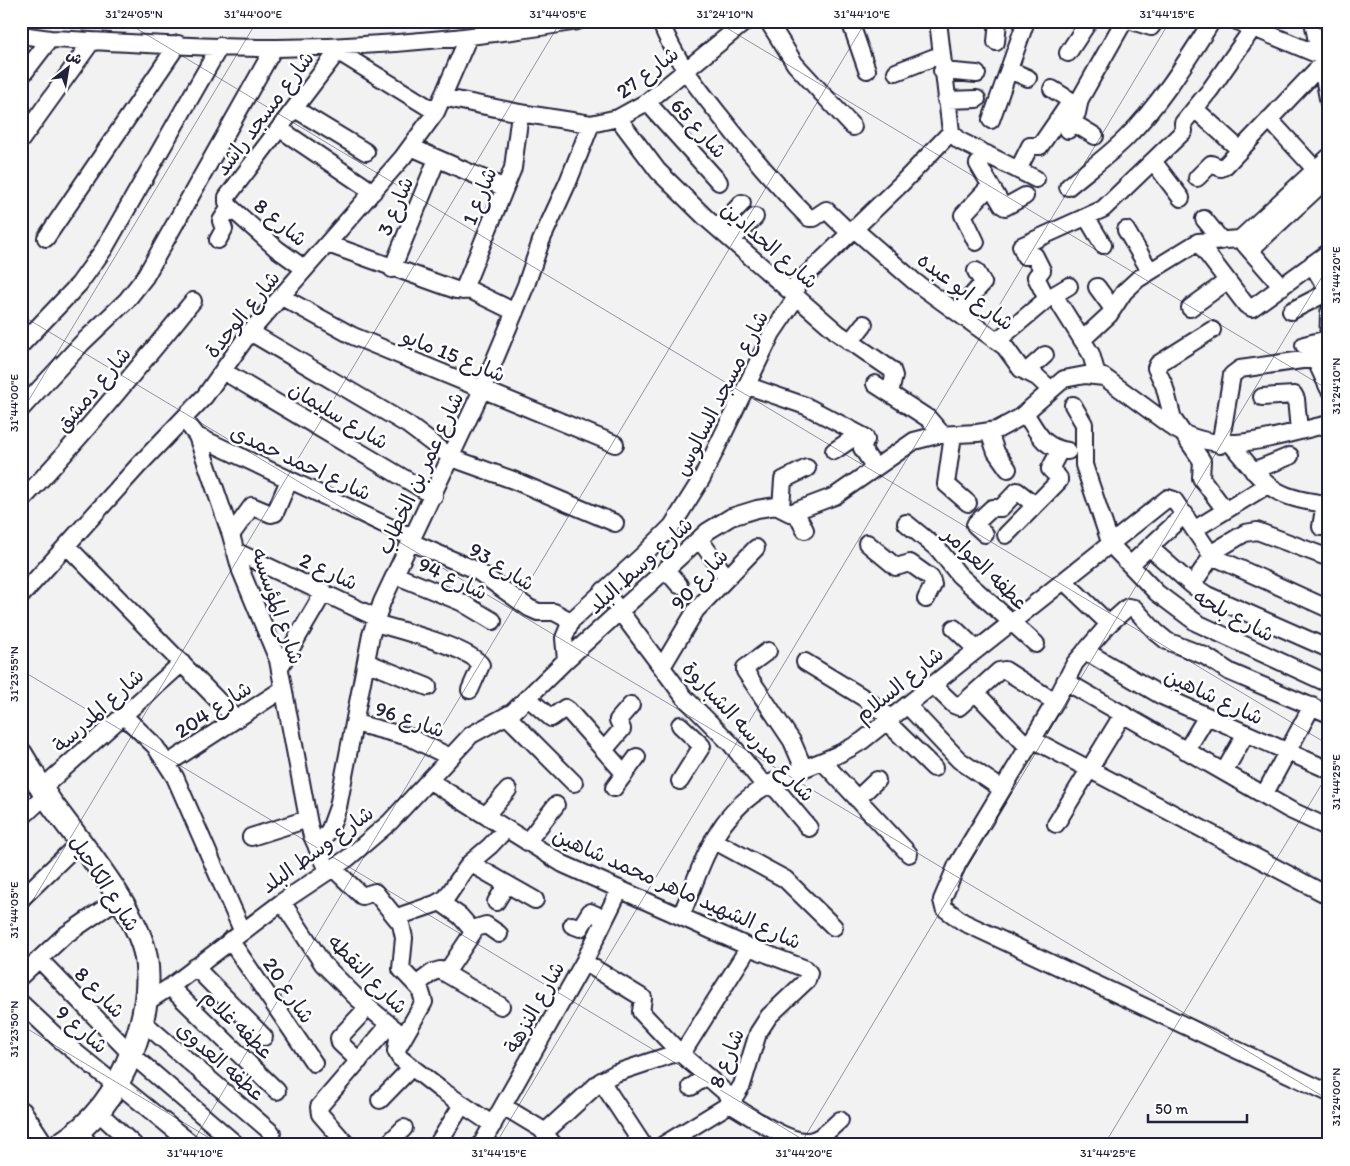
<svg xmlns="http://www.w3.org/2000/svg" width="1350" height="1166" viewBox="0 0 1350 1166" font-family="Itim,'Playpen Sans Arabic',sans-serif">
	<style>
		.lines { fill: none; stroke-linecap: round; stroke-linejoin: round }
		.canal { stroke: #a8a8b2; stroke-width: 14 }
		.street-casing { stroke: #22223b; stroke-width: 20 }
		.secondary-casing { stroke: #22223b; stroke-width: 26 }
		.street { stroke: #fff; stroke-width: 16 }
		.secondary { stroke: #fff; stroke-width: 22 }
		.rail-casing { stroke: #22223b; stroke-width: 5.5 }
		.rail { stroke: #fff; stroke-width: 4; stroke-dasharray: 11; stroke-linecap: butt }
		.ticks { fill: none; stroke: #22223b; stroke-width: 1; stroke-opacity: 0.45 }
		.labels { text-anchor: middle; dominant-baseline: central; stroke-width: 5; stroke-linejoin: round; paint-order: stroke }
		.street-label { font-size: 21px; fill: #22223b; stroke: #fff }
		.neatline { fill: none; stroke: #22223b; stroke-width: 2 }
		.ticks-label { font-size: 12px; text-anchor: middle; fill: #22223b }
	</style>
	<rect width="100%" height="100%" fill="#f2f2f3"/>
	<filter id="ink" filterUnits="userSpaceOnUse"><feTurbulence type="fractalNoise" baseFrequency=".02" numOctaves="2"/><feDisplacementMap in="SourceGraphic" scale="10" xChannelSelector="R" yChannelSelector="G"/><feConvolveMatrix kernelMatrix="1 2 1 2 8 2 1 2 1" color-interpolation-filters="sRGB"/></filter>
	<g filter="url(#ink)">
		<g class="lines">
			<path class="canal" d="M21,1135L28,1145"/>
			<defs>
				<path id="street" d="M660,21C677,63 694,83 721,117C749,153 777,186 809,218H814L826,210L849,232
					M768,21L795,64L853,127
					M850,21L867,70
					M938,21L951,132L960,141L1036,179
					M1132,21L1151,27L1155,21
					M1237,21L1319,55L1329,54
					M1313,21L1329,103
					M1328,21L1329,29
					M21,35L50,39C125,42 202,49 277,48C378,47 478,38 578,21
					M996,42L998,21
					M337,51L436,112
					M1068,53L1089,21
					M1009,70L1028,78
					M942,71L977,74
					M896,72L940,55
					M21,77L50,39
					M1052,89L1078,105
					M442,97L520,113L591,124L618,118L647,102L746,21
					M946,100L977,99
					M647,102L719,182
					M295,109L366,152
					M1195,109L1240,150
					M618,118L658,171L707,219L838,333L892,370L894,376L890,393
					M1269,119L1315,169
					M991,120L1026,21
					M1072,122L1095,136
					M280,129L373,192
					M1068,130L1077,113L1080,99L1124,21
					M21,140L92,41
					M411,147L505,188
					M987,154L978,164L1002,205L1005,207L1025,196
					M1153,161L1181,198
					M1018,170L1030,146H1040L1071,101
					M1197,178L1211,164L1221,168L1225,166L1321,65
					M1068,187C1087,171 1108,156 1126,138C1160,104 1186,62 1212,21
					M1087,218L1103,245
					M1204,219L1222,241
					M718,228L742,203
					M853,228L915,282L1005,347L1021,369L1037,377L1050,389
					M1126,230L1150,271
					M46,238L178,44
					M218,240L224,229L221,221L230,207
					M732,240L755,217
					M1242,241L1282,287
					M976,242L963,215L990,186
					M1198,242L1246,305L1252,308L1329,252
					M328,244L456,290L472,291L515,312
					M1250,250L1329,177
					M1312,264L1329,293
					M305,269L277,249L230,207L227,202V197L341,47
					M392,269L437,159
					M1097,287L1113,309
					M463,291L513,168L520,113
					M1054,295L1091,354L1097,375
					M282,297L353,336L615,444
					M1047,299L1069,286
					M1190,308L1227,281
					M1291,311L1328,292
					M957,312L983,283L976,271
					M1212,330L1158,364L1156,368L1164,385L1173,419L1202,461L1201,478L1225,510
					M250,332L408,425L452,458L513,480L615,523
					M998,340L1047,299L1036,277L1042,270L1035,256H1025L1021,246L1103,209L1184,131L1183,123L1210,90L1253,28
					M1082,340L1109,315L1124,292L1138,279L1198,242L1240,239L1329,157
					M850,342L864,324
					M21,345L79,284L104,249L220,46
					M1304,345L1328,339
					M1315,359L1329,389
					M223,371L434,496
					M1026,372L1045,355
					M875,384L929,419L943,435
					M748,386L806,406L865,437L866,440L862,448L875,468
					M1262,397L1294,395L1296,399L1299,430
					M1073,405L1084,424V465L1111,545L1157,593L1197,623L1329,684
					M21,409L82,343L127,300L145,277L274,48
					M1025,413C1038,433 1043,448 1068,451
					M184,419L197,436L231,535L241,571L278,660L309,824L312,836L328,870
					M989,432L996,452L1008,469
					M953,435L946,484L968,503
					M197,436L413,538
					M1220,445L1232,375L1240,369L1323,357L1328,351L1329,313
					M1232,445C1266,486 1273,499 1329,504
					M834,451L859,434
					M1253,471L1290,456
					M21,501C82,437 137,369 193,301
					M781,508L783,480L807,468
					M795,511L805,530
					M906,523L939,550L959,575L1036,644
					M1321,527L1325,503
					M1195,529L1266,486
					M985,534L975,525L976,523L992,508H1001L1017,491L1035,505
					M231,535L252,506L271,514L275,513L289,480
					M1006,535L1059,481V478L1050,469L1060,450
					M700,540L727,578
					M411,542L476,570L529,608L538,612H554L571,621
					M867,543L896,567L910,563L931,578L933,585L926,599
					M68,547L236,719
					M1149,547L1192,585L1207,595L1329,649
					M235,551L377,618
					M1210,554L1245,533L1257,531L1329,558
					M1130,565L1185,514
					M667,571L679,585
					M395,575L461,602L493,621
					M1064,581L1109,624
					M1192,585L1212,556
					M604,590L684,697L731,744L760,780L777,790L809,828
					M21,596L138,466L205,396L250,332L403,157L436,112L468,38
					M375,623C396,629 471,648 481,665L470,690
					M954,628L976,649
					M768,651L745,668V671L792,741L804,769
					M1085,651L1162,696L1329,770
					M566,660L564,638L571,621L644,554L672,526L702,478L772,333L795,299L796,285L902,183L951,132
					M366,662L428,687
					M805,662L864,698L891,718
					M280,667L324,592
					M662,667L696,610L756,548
					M1065,681L1290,810L1329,828
					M932,684L954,705L959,707L999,671L1005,670L1055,702
					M976,693L1028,747
					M528,698L551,718L565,708L568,710L625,774
					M907,705L959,760L1002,789
					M1329,714L1230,672L1205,656L1167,641L1156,632L1134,608L1128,607L1109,624L1075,663L1055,702L957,865L942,900L944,908L963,922L1329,1093
					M123,715L155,746L175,777L242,930
					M507,716L574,783
					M887,722L934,768
					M355,723L409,737L450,757
					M680,725L702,746L680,781
					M1032,739L1329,896
					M605,749L622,729L618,720L631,705
					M1186,751L1207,716
					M823,762L909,854
					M167,764L283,689
					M1224,772L1245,735
					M430,781L563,864L749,947L806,969L809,973L807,980L769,1016L758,1033L742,1085L730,1104L663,1145
					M42,788L182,663
					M614,788L637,757
					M1264,795L1312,706
					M857,799L877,780
					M486,815L508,790
					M21,818L46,795
					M1056,824L1123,714
					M251,837L308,819
					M713,840L785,879L834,927
					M527,842L556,805
					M317,848L330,829L338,807L371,635L382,602L482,390L526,285L541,241L568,182L591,124
					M470,863L535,900
					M333,868L362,896L375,892L401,924L404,938L401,969L420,989L424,1002L397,1049
					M21,899L80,842
					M282,902L323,964L357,998L396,1030L398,1039L396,1051L400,1058L441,1090L493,1125
					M440,902L460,916L473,931
					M496,902L507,884
					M681,916C707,853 717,805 786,776C813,764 838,757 862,741L1168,498L1174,500L1212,556L1329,609
					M397,917L435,904L446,898L470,863L490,846L506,829
					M572,925L580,928L590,912L605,919
					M230,940L314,1063
					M39,959L131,1054L237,1145
					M584,962L643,998L641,1012L680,1053L734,1100
					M195,967L264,1037
					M446,973L476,928L486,925L499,934
					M21,976L64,936L118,899
					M416,985L433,972L440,970L501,1006
					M170,987L277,1091
					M21,1003L58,1038L117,1086
					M145,1003L170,987L282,902L348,858L390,822L471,735L513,712L566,660L708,531L731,517L757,509L776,506L790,513L835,496L914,441L937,435L977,433L997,430L1019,418L1064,379L1085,375L1104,377L1175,429C1224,458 1277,435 1329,424
					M142,1021L272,1133
					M359,1061L340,1043L339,1038L368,1007
					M601,1081L643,1145
					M118,1084L193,1145
					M691,1087L707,1076
					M380,1100L412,1067
					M730,1104C749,1115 786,1142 807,1141C820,1141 831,1128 840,1120
					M503,1106L541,1129L554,1145
					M99,1113L134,1145
					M80,1131L89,1145
					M544,1133L601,1081L616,1073L673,1054L683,1052L749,947
					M347,1145L320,1114L319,1107L390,1024
					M387,1145L404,1128
					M437,1145L462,1105
					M481,1145L584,962L620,889"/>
				<path id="secondary" d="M21,754C31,770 40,787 51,803C79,841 139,913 146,958C151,990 143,1024 131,1054C116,1093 95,1122 59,1145
					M21,1113L42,1145"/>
			</defs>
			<use href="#street" class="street-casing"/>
			<use href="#secondary" class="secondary-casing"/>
			<use href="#street" class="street"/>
			<use href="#secondary" class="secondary"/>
			<defs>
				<path id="rail" d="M133,21L298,23L342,21"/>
			</defs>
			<use href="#rail" class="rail-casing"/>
			<use href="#rail" class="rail"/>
		</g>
	</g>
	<path class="ticks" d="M124,21L1329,745M715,21L1329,390M1306,21L1329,35M21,315L1329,1100M21,413L257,21M21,670L812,1145M21,920L561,21M21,1025L221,1145M191,1145L866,21M495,1145L1170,21M800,1145L1329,265M1104,1145L1329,772"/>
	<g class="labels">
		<g class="street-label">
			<text transform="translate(647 72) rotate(-37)">شارع 27</text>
			<text transform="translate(264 113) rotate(-53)">شارع مسجد راشد</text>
			<text transform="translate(699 128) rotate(48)">شارع 65</text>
			<text transform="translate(479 196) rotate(-68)">شارع 1</text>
			<text transform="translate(395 206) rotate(-67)">شارع 3</text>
			<text transform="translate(281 222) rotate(40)">شارع 8</text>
			<text transform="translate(770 245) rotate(41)">شارع الحدادين</text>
			<text transform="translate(966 291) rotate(37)">شارع ابو عبده</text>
			<text transform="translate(242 314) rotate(-51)">شارع الوحدة</text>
			<text transform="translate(454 355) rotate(22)">شارع 15 مايو</text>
			<text transform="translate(93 389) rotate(-50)">شارع دمشق</text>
			<text transform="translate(721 393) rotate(-63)">شارع مسجد السالوس</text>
			<text transform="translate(339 415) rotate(31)">شارع سليمان</text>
			<text transform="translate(301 462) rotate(25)">شارع احمد حمدى</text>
			<text transform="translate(420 473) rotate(-65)">شارع عمر بن الخطاب</text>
			<text transform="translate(640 565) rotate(-42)">شارع وسط البلد</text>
			<text transform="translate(502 566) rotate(32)">شارع 93</text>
			<text transform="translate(986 568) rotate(44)">عطفه العوامر</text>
			<text transform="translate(329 571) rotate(25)">شارع 2</text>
			<text transform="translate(453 578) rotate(25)">شارع 94</text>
			<text transform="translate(699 579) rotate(-48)">شارع 90</text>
			<text transform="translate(278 606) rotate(71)">شارع المؤسسه</text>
			<text transform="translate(1234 615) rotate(28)">شارع بلحه</text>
			<text transform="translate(899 684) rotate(-39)">شارع السلام</text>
			<text transform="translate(1214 696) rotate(25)">شارع شاهين</text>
			<text transform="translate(213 709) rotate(-33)">شارع 204</text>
			<text transform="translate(98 710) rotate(-42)">شارع المدرسة</text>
			<text transform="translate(410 719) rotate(19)">شارع 96</text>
			<text transform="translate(749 731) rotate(47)">شارع مدرسه الشباروة</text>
			<text transform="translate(317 849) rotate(-36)">شارع وسط البلد</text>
			<text transform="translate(105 883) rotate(57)">شارع الكاحيل</text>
			<text transform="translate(677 888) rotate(24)">شارع الشهيد ماهر محمد شاهين</text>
			<text transform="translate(368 974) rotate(45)">شارع النقطه</text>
			<text transform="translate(289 990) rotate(56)">شارع 20</text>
			<text transform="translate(100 992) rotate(46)">شارع 8</text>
			<text transform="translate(534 1007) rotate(-61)">شارع النزهة</text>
			<text transform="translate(238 1024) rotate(44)">عطفه غلام</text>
			<text transform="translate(82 1029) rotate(41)">شارع 9</text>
			<text transform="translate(726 1058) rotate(-68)">شارع 8</text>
			<text transform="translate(221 1061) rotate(41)">عطفه العدوى</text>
		</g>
	</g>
	<rect width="1350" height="1166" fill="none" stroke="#fff" stroke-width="55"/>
	<g transform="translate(68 68) rotate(31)" stroke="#ffffff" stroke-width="4" paint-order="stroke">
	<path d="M0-4L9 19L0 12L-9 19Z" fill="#22223b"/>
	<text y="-8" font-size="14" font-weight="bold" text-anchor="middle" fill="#22223b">ش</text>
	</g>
	<path d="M1148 1114v8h99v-8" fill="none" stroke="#22223b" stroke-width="2.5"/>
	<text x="1155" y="1114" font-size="15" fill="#22223b" stroke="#ffffff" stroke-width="4" paint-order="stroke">50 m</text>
	<rect x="28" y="28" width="1294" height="1110" class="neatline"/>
	<g class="ticks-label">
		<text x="134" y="18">31°24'05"N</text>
		<text x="253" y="18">31°44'00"E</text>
		<text x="558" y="18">31°44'05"E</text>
		<text x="725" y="18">31°24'10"N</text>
		<text x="862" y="18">31°44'10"E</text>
		<text x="1167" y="18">31°44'15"E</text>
		<text transform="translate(1336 275) rotate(-90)" y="4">31°44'20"E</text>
		<text transform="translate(1336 386) rotate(-90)" y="4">31°24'10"N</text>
		<text transform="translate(14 403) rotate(-90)" y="4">31°44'00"E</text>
		<text transform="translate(14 674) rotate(-90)" y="4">31°23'55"N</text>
		<text transform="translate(1336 782) rotate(-90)" y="4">31°44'25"E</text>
		<text transform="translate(14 910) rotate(-90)" y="4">31°44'05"E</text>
		<text transform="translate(14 1029) rotate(-90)" y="4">31°23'50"N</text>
		<text transform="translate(1336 1097) rotate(-90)" y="4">31°24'00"N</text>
		<text x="195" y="1157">31°44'10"E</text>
		<text x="499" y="1157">31°44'15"E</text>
		<text x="804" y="1157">31°44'20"E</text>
		<text x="1108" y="1157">31°44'25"E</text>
	</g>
</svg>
